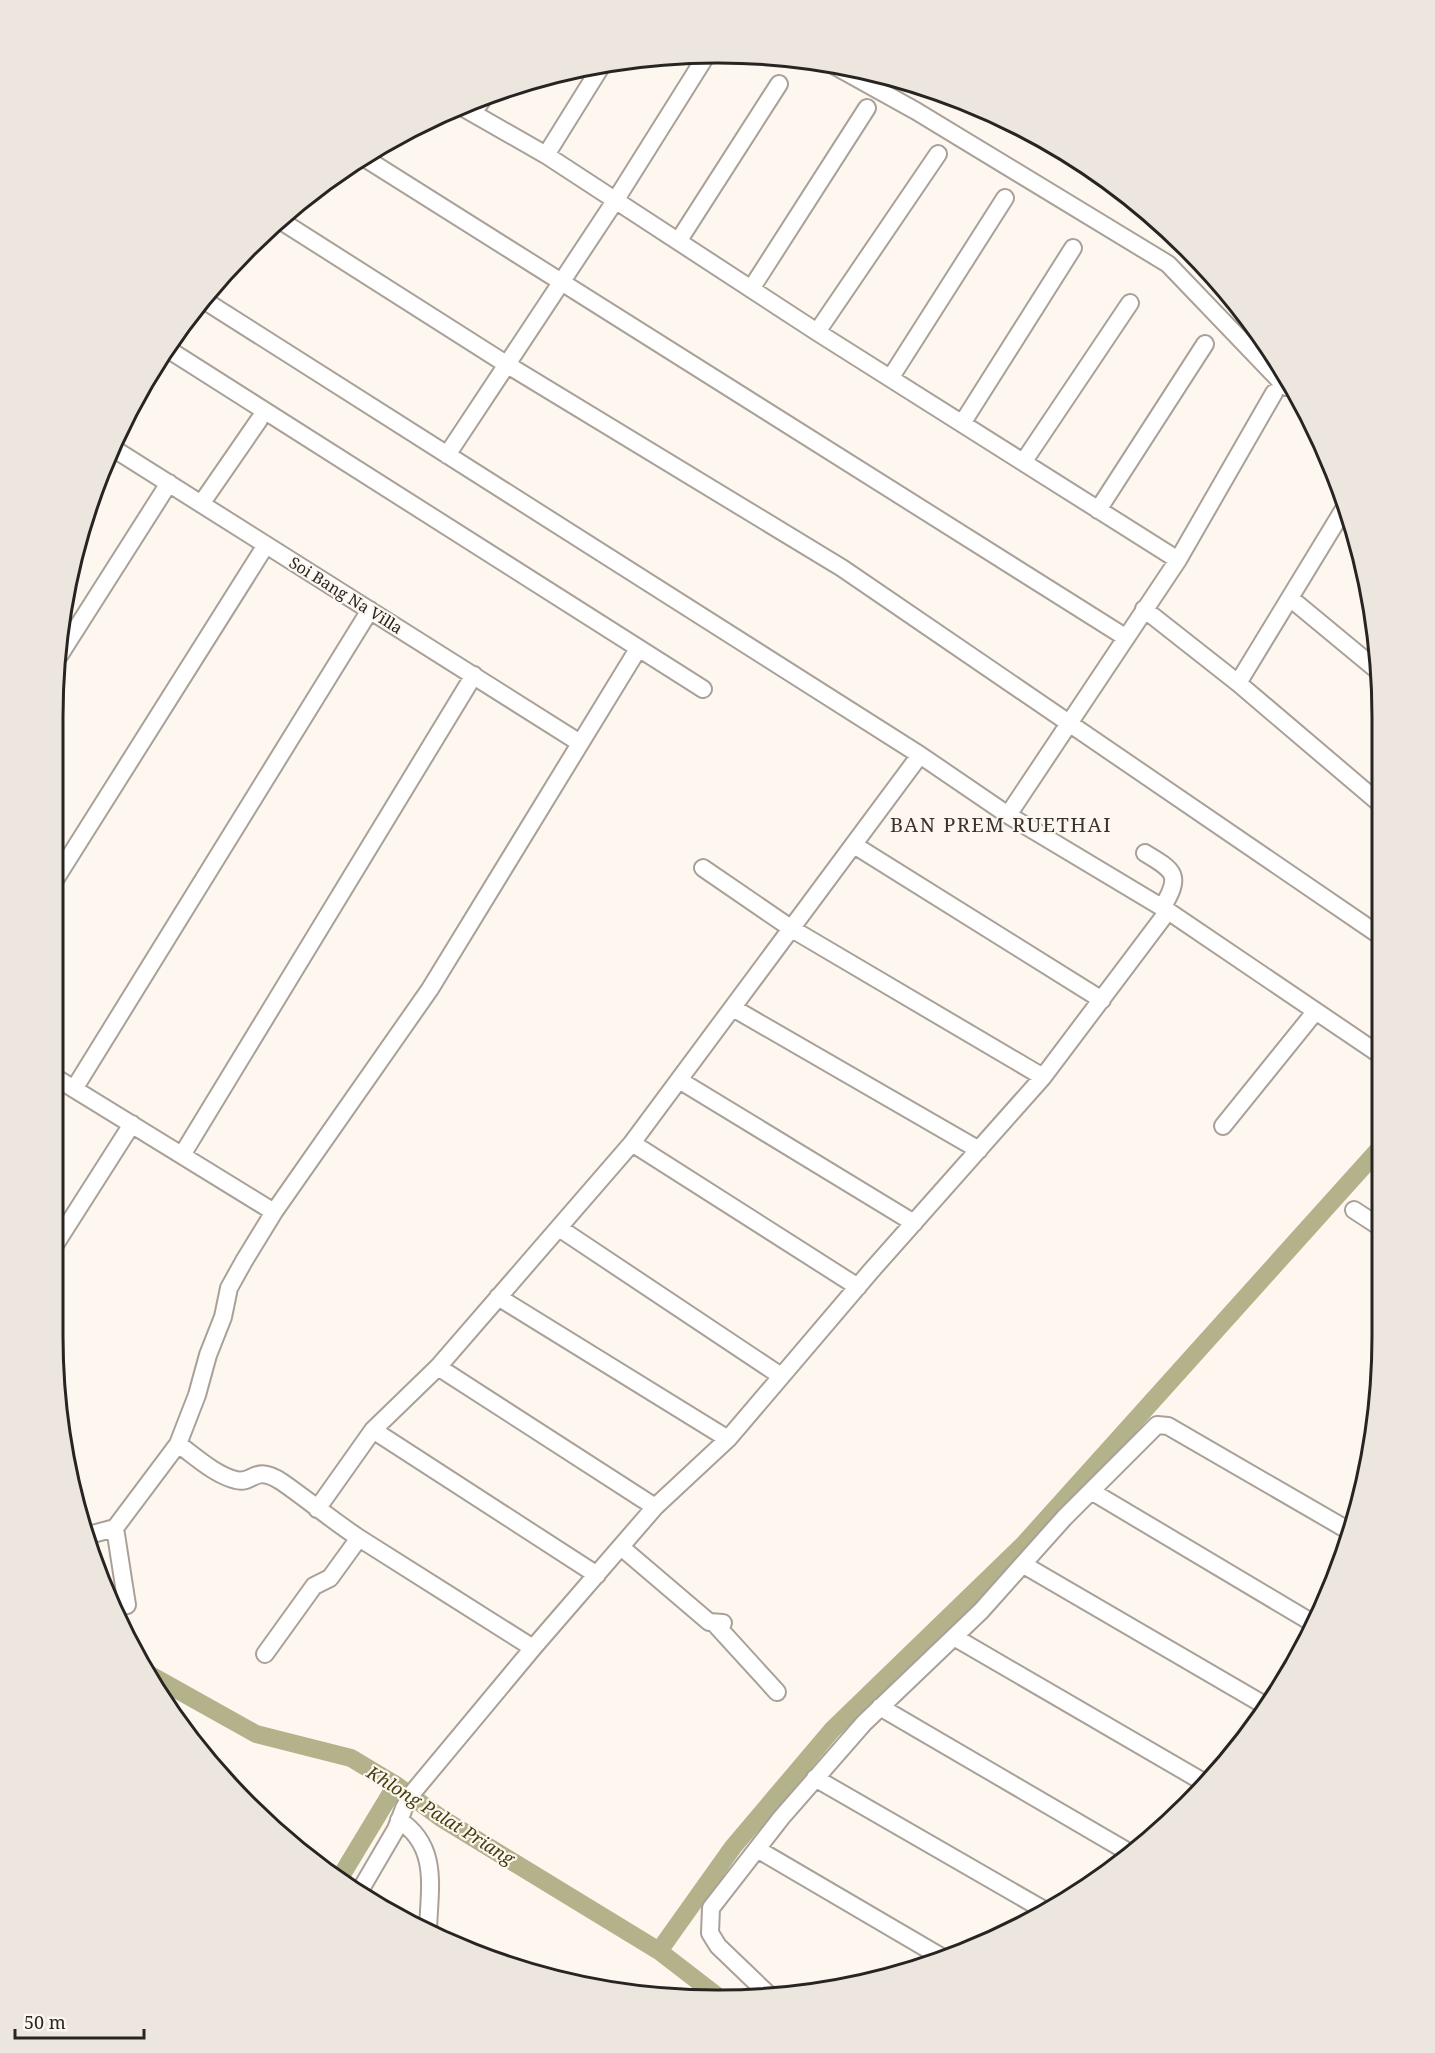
<svg xmlns="http://www.w3.org/2000/svg" width="1435" height="2053" viewBox="0 0 1435 2053" font-family="'Noto Serif',serif">
	<style>
		.lines { fill: none; stroke-linecap: round; stroke-linejoin: round }
		.canal { stroke: #b3b28a; stroke-width: 18 }
		.minor-casing { stroke: #a9a199; stroke-width: 20 }
		.minor { stroke: #fff; stroke-width: 16 }
		.labels { text-anchor: middle; dominant-baseline: central; stroke-width: 4.5; stroke-linejoin: round; paint-order: stroke }
		.street-label { font-size: 16px; fill: #272421; stroke: #fef7f0 }
		.water-label { font-size: 18px; font-style: italic; fill: #444211; stroke: #fef7f0 }
		.quarter-label { font-size: 20px; letter-spacing: 1.5px; fill: #39332c; stroke: #fef7f0 }
		.rim { fill: none; stroke: #272421; stroke-width: 3 }
	</style>
	<rect width="100%" height="100%" fill="#fef7f0"/>
	<g class="lines">
		<path class="canal" d="M147,1673L256,1734L351,1758L396,1785L441,1818L659,1951L716,1995
			M338,1881L396,1785
			M659,1951L733,1847L832,1730L1023,1545L1380,1148"/>
		<defs>
			<path id="minor" d="M835,66L916,111L1168,264L1286,387H1290
				M462,107L546,155L817,332L1178,560
				M473,113L484,97
				M546,155L602,65
				M363,157L1125,637
				M278,219L506,364L842,568L1379,935
				M679,240L779,84
				M751,289L867,108
				M202,299L920,755L1008,815L1168,911L1379,1054
				M817,332L938,154
				M166,348L703,689
				M891,377L1005,198
				M963,422L1073,248
				M111,447L580,743
				M447,455L615,201L706,56
				M1024,461L1130,303
				M201,504L259,420
				M1098,510L1205,344
				M1290,598L1377,670
				M1144,609L1238,683L1378,802
				M59,656L169,483
				M1238,683L1347,504
				M1008,815L1178,560L1274,393
				M854,845L1102,1000
				M1145,853C1175,871 1182,875 1162,908
				M703,868L792,929L1043,1077
				M53,883L266,545
				M733,1008L979,1150
				M53,1076L274,1212
				M679,1080L914,1223
				M74,1089L370,610
				M1223,1126L1315,1012
				M632,1143L858,1287
				M182,1155L474,675
				M1354,1210L1380,1227
				M559,1228L781,1376
				M53,1248L132,1124
				M498,1297L728,1439
				M438,1367L655,1507
				M373,1430L597,1575
				M178,1444L197,1395L208,1355L223,1317L229,1288L244,1261L274,1212L430,989L638,649
				M1091,1491L1316,1625
				M317,1509L373,1430L438,1367L632,1143L920,755
				M85,1536L115,1528
				M621,1547L709,1622L723,1623
				M1024,1565L1266,1706
				M127,1605L115,1528L178,1444C195,1456 215,1475 236,1480C253,1485 254,1463 282,1482C308,1500 333,1521 359,1538C417,1575 475,1611 533,1648
				M715,1624L777,1692
				M954,1637L1205,1783
				M265,1654L314,1586L330,1578L359,1538
				M880,1707L1130,1853
				M815,1778L1044,1910
				M399,1820C440,1847 429,1889 428,1931
				M757,1849L943,1958
				M358,1894L396,1829L404,1808L414,1791L533,1648L655,1507L728,1439L871,1271L1043,1077L1168,911
				M769,1995L718,1946L710,1933L711,1908L781,1818L864,1723L981,1611L1064,1518L1157,1425L1168,1426L1351,1532"/>
		</defs>
		<use href="#minor" class="minor-casing"/>
		<use href="#minor" class="minor"/>
	</g>
	<g class="labels">
		<g class="street-label">
			<text transform="translate(346 595) rotate(32)">Soi Bang Na Villa</text>
		</g>
		<g class="water-label">
			<text transform="translate(441 1815) rotate(32)">Khlong Palat Priang</text>
		</g>
		<g class="quarter-label">
			<text x="1001" y="824">BAN PREM RUETHAI</text>
		</g>
	</g>
	<path d="M0 0H1435V2053H0ZM717 63H718A654 654 0 0 1 1372 717V1336A654 654 0 0 1 718 1990H717A654 654 0 0 1 63 1336V717A654 654 0 0 1 717 63Z" fill="#ede6df" fill-rule="evenodd"/>
	<path class="rim" d="M717 63H718A654 654 0 0 1 1372 717V1336A654 654 0 0 1 718 1990H717A654 654 0 0 1 63 1336V717A654 654 0 0 1 717 63Z"/>
	<path d="M15 2029v9h129v-9" fill="none" stroke="#272421" stroke-width="3"/>
	<text x="24" y="2029" font-size="18" fill="#272421" stroke="#fef7f0" stroke-width="4.5" paint-order="stroke">50 m</text>
</svg>
